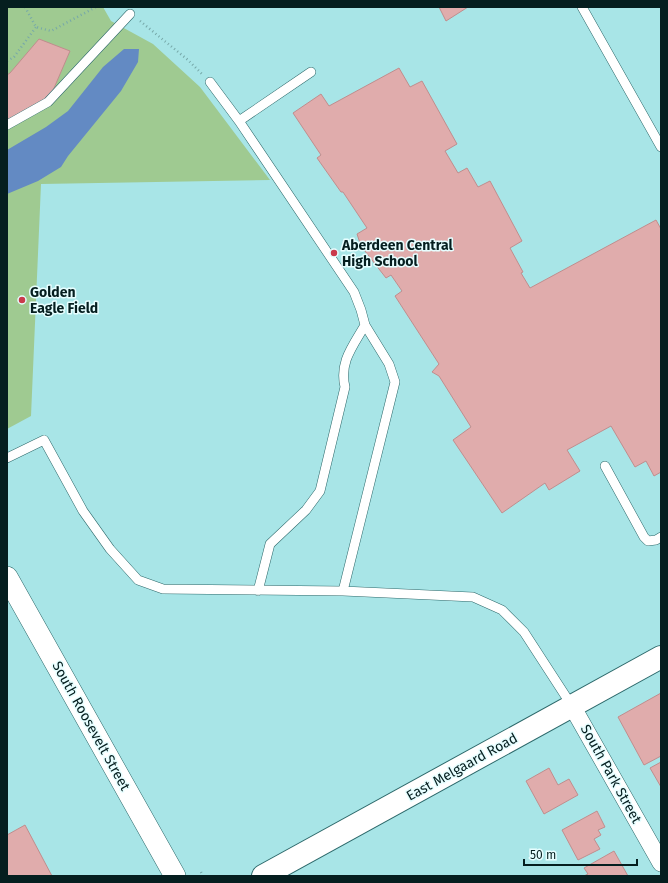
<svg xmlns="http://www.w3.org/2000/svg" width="668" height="883" viewBox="0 0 668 883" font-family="'Fira Sans',sans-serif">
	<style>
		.green { fill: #9fca91 }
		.water { fill: #638ac3 }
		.building { fill: #e0acac; stroke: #c08d8d }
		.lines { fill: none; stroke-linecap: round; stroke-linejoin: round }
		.service-casing { stroke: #2d696b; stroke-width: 10 }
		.minor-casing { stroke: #2d696b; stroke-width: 18 }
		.tertiary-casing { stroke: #2d696b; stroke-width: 22 }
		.secondary-casing { stroke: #2d696b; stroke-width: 24 }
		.path { stroke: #76a8a9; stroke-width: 2.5; stroke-dasharray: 1 3; stroke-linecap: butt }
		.service { stroke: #fff; stroke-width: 9 }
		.minor { stroke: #fff; stroke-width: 17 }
		.tertiary { stroke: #fff; stroke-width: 21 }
		.secondary { stroke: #fff; stroke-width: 22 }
		.poi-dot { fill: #ca3a4c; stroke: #e7feff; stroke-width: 1.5 }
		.labels { text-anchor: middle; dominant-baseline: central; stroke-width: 3; stroke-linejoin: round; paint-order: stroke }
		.poi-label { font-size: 14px; font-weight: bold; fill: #051e1f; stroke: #e7feff; text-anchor: start }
		.street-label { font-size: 14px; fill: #051e1f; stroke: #e7feff }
	</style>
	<rect width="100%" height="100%" fill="#a8e5e7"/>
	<path class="green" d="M7,7H103L111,21L153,44L200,87L270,180L41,184L31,416L7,429Z"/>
	<path class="water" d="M124,49H139L138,62L121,91L68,156L61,167L38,181L7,194V150L46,127L68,111L103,67Z"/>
	<path class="building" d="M439,7H468L446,21Z
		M39,39L70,51L48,102L7,120V75L10,73Z
		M399,68L410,87L422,81L457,144L445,151L458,173L467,168L478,187L490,181L522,241L510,248L523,272L521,273L530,288L656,220L661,229V472L654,476L646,461L635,467L611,426L567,450L580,471L549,490L545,483L502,513L453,440L471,427L439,376L432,372L439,364L395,296L402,291L391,275L386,278L361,246L357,234L367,228L343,192H341L317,158L321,155L293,113L321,94L329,106Z
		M661,693V756L644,765L618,717Z
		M661,762V787L650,768Z
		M549,768L558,785L569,779L578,795L544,814L526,781Z
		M597,811L605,827L598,830L601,835L594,839L600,849L578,860L562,830Z
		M25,825L52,876H7V835Z
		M614,851L628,876H584L588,874L584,868Z"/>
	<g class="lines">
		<defs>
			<path id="service" d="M582,7L661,147
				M210,82L239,121L354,292L361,310L365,325L389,364L395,382L343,591
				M239,121L311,72
				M7,125L48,102L130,14
				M7,458L44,440L83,511L110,549L138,580L163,589L343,591L473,597L502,610L524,632L572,706
				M605,466L644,537L648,541L656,540L661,537
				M258,591L270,544L306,510L320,491L345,387C339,362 353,346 365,325"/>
			<path id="minor" d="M572,706L661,863"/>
			<path id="tertiary" d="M7,577L175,876"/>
			<path id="secondary" d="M263,876L661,657"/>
		</defs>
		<use href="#service" class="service-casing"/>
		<use href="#minor" class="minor-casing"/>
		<use href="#tertiary" class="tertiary-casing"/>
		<use href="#secondary" class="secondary-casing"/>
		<path class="path" d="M25,7L36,27L51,31L96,7
			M140,21L188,60L203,75
			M7,61L14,57L36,27
			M201,872L203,876"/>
		<use href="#service" class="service"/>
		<use href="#minor" class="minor"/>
		<use href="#tertiary" class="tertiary"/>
		<use href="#secondary" class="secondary"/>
	</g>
	<g class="poi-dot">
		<circle cx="334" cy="253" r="4"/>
		<circle cx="22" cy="300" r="4"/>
	</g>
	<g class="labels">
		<g class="poi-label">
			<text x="342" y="245">Aberdeen Central<tspan x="342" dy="16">High School</tspan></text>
			<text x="30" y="292">Golden<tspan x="30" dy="16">Eagle Field</tspan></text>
		</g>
		<g class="street-label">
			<text transform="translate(91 726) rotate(61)">South Roosevelt Street</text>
			<text transform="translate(462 767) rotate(-29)">East Melgaard Road</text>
			<text transform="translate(611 774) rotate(61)">South Park Street</text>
		</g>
	</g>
	<rect width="668" height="883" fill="none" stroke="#051e1f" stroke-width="16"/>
	<path d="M524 859v6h113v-6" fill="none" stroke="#051e1f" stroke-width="2"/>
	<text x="530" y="859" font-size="12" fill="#051e1f" stroke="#e7feff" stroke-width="3" paint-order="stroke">50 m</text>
</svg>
